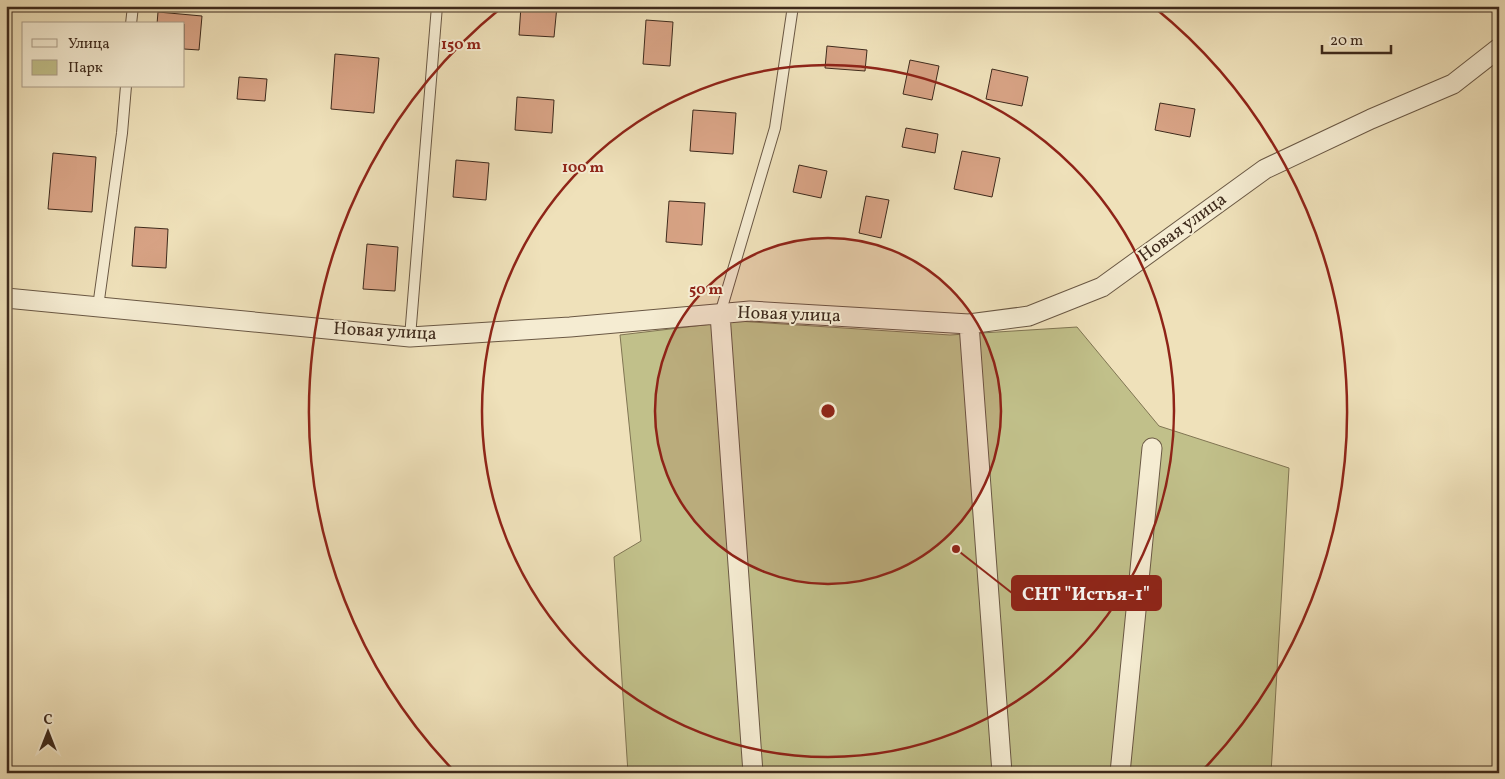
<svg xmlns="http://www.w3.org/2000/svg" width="1505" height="779" viewBox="0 0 1505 779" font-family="Vollkorn,serif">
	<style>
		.green { fill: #c1c08a; stroke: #807553 }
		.building { fill: #d8a385; stroke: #3e2a1c }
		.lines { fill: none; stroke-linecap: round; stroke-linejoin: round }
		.service-casing { stroke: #6a5844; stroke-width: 12 }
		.minor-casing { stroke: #6a5844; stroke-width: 21 }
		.service { stroke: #f5ecd2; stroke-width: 10 }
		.minor { stroke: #f5ecd2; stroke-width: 19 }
		.ring { fill: none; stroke: #8f2418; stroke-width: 2.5 }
		.labels { text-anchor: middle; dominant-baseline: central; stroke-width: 4; stroke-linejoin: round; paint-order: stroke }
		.street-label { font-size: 18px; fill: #3e2a1c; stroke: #f5ecd2 }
		.centre { fill: #8f2418; stroke: #f5ecd2; stroke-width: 2.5 }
		.ring-label { font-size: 15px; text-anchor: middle; font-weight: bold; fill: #8f2418; stroke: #f5ecd2; stroke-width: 4; stroke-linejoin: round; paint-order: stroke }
		.leader { fill: none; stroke: #8f2418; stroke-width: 2 }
		.callout-dot { fill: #8f2418; stroke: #f5ecd2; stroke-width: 2 }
		.callout { fill: #8f2418; stroke: #8f2418; stroke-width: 2 }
		.callout-label { font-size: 19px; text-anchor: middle; font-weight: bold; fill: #fff }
	</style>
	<rect width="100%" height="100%" fill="#efe1ba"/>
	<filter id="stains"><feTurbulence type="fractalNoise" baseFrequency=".004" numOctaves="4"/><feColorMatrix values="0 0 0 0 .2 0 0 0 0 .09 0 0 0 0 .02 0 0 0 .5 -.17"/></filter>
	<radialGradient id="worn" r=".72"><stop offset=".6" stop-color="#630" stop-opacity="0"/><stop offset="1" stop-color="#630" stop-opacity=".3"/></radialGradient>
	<path class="green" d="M737,321L950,335L1077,327L1159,426L1289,468L1271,773H628L614,557L641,541L620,335Z"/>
	<path class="building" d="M521,6H557L554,37L519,35Z
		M158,12L202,16L199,50L184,49V24H157Z
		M646,20L673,22L670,66L643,64Z
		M827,46L867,50L865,71L825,68Z
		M335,54L379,58L374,113L331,109Z
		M910,60L939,66L932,100L903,94Z
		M992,69L1028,77L1022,106L986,99Z
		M239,77L267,79L265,101L237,99Z
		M517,97L554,100L552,133L515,130Z
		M1160,103L1195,109L1190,137L1155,130Z
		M693,110L736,113L733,154L690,151Z
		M906,128L938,134L935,153L902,147Z
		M962,151L1000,158L992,197L954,189Z
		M53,153L96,157L92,212L48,209Z
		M456,160L489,163L486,200L453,197Z
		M799,165L827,171L821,198L793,192Z
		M866,196L889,200L881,238L859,233Z
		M669,201L705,203L702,245L666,242Z
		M135,227L168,229L166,268L132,266Z
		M367,244L398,247L395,291L363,289Z"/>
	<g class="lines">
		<defs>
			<path id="service" d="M131,24L133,6
				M98,307L122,133L126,86
				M720,314L775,128L793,6
				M410,337L437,6"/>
			<path id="minor" d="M6,298L410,337L570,327L750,311L969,324L1029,316L1102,287L1265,169L1371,119L1453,84L1499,48
				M720,314L753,773
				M969,324L1002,773
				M1120,773L1152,448"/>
		</defs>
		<use href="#service" class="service-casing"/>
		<use href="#minor" class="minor-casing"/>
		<use href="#service" class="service"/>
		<use href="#minor" class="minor"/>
	</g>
	<circle cx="828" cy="411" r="173" fill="#8f2418" fill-opacity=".12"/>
	<g class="ring">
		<circle cx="828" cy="411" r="173"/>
		<circle cx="828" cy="411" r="346"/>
		<path d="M455 772A519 519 0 0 1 501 8M1155 8A519 519 0 0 1 1201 772"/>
	</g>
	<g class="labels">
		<g class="street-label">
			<text transform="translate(1183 228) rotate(-36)">Новая улица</text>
			<text transform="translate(789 315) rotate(2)">Новая улица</text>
			<text transform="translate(385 332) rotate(3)">Новая улица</text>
		</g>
	</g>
	<circle cx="828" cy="411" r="8" class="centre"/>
	<g class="ring-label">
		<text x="461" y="49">150 m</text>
		<text x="583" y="172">100 m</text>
		<text x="706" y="294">50 m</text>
	</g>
	<path class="leader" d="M956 549L1012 593"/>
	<circle class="callout-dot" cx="956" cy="549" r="5"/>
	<rect class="callout" x="1012" y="576" width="149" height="34" rx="5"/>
	<g class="callout-label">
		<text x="1086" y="600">СНТ "Истья-1"</text>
	</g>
	<rect width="1505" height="779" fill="none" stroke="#efe1ba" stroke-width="25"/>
	<rect x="8" y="8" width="1490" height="764" fill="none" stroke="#3e2a1c" stroke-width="2.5"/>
	<rect x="12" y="12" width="1480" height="754" fill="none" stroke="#3e2a1c"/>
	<rect x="22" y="22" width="162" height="65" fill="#f5ecd2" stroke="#ac9e89"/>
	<rect x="32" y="39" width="25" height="8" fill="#f5ecd2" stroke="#ac9e89"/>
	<text x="68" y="48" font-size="15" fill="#3e2a1c">Улица</text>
	<rect x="32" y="60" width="25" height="15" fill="#c1c08a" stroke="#ac9e89"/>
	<text x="68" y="72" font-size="15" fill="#3e2a1c">Парк</text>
	<g transform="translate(48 732)" stroke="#f5ecd2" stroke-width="4" paint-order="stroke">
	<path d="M0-4L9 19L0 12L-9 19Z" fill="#3e2a1c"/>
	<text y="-8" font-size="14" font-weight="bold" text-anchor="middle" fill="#3e2a1c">С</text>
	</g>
	<path d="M1322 45v8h69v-8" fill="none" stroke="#3e2a1c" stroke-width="2.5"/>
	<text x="1330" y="45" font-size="15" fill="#3e2a1c" stroke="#f5ecd2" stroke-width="4" paint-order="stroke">20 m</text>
	<rect width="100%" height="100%" filter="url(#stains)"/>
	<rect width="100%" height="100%" fill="url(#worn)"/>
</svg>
